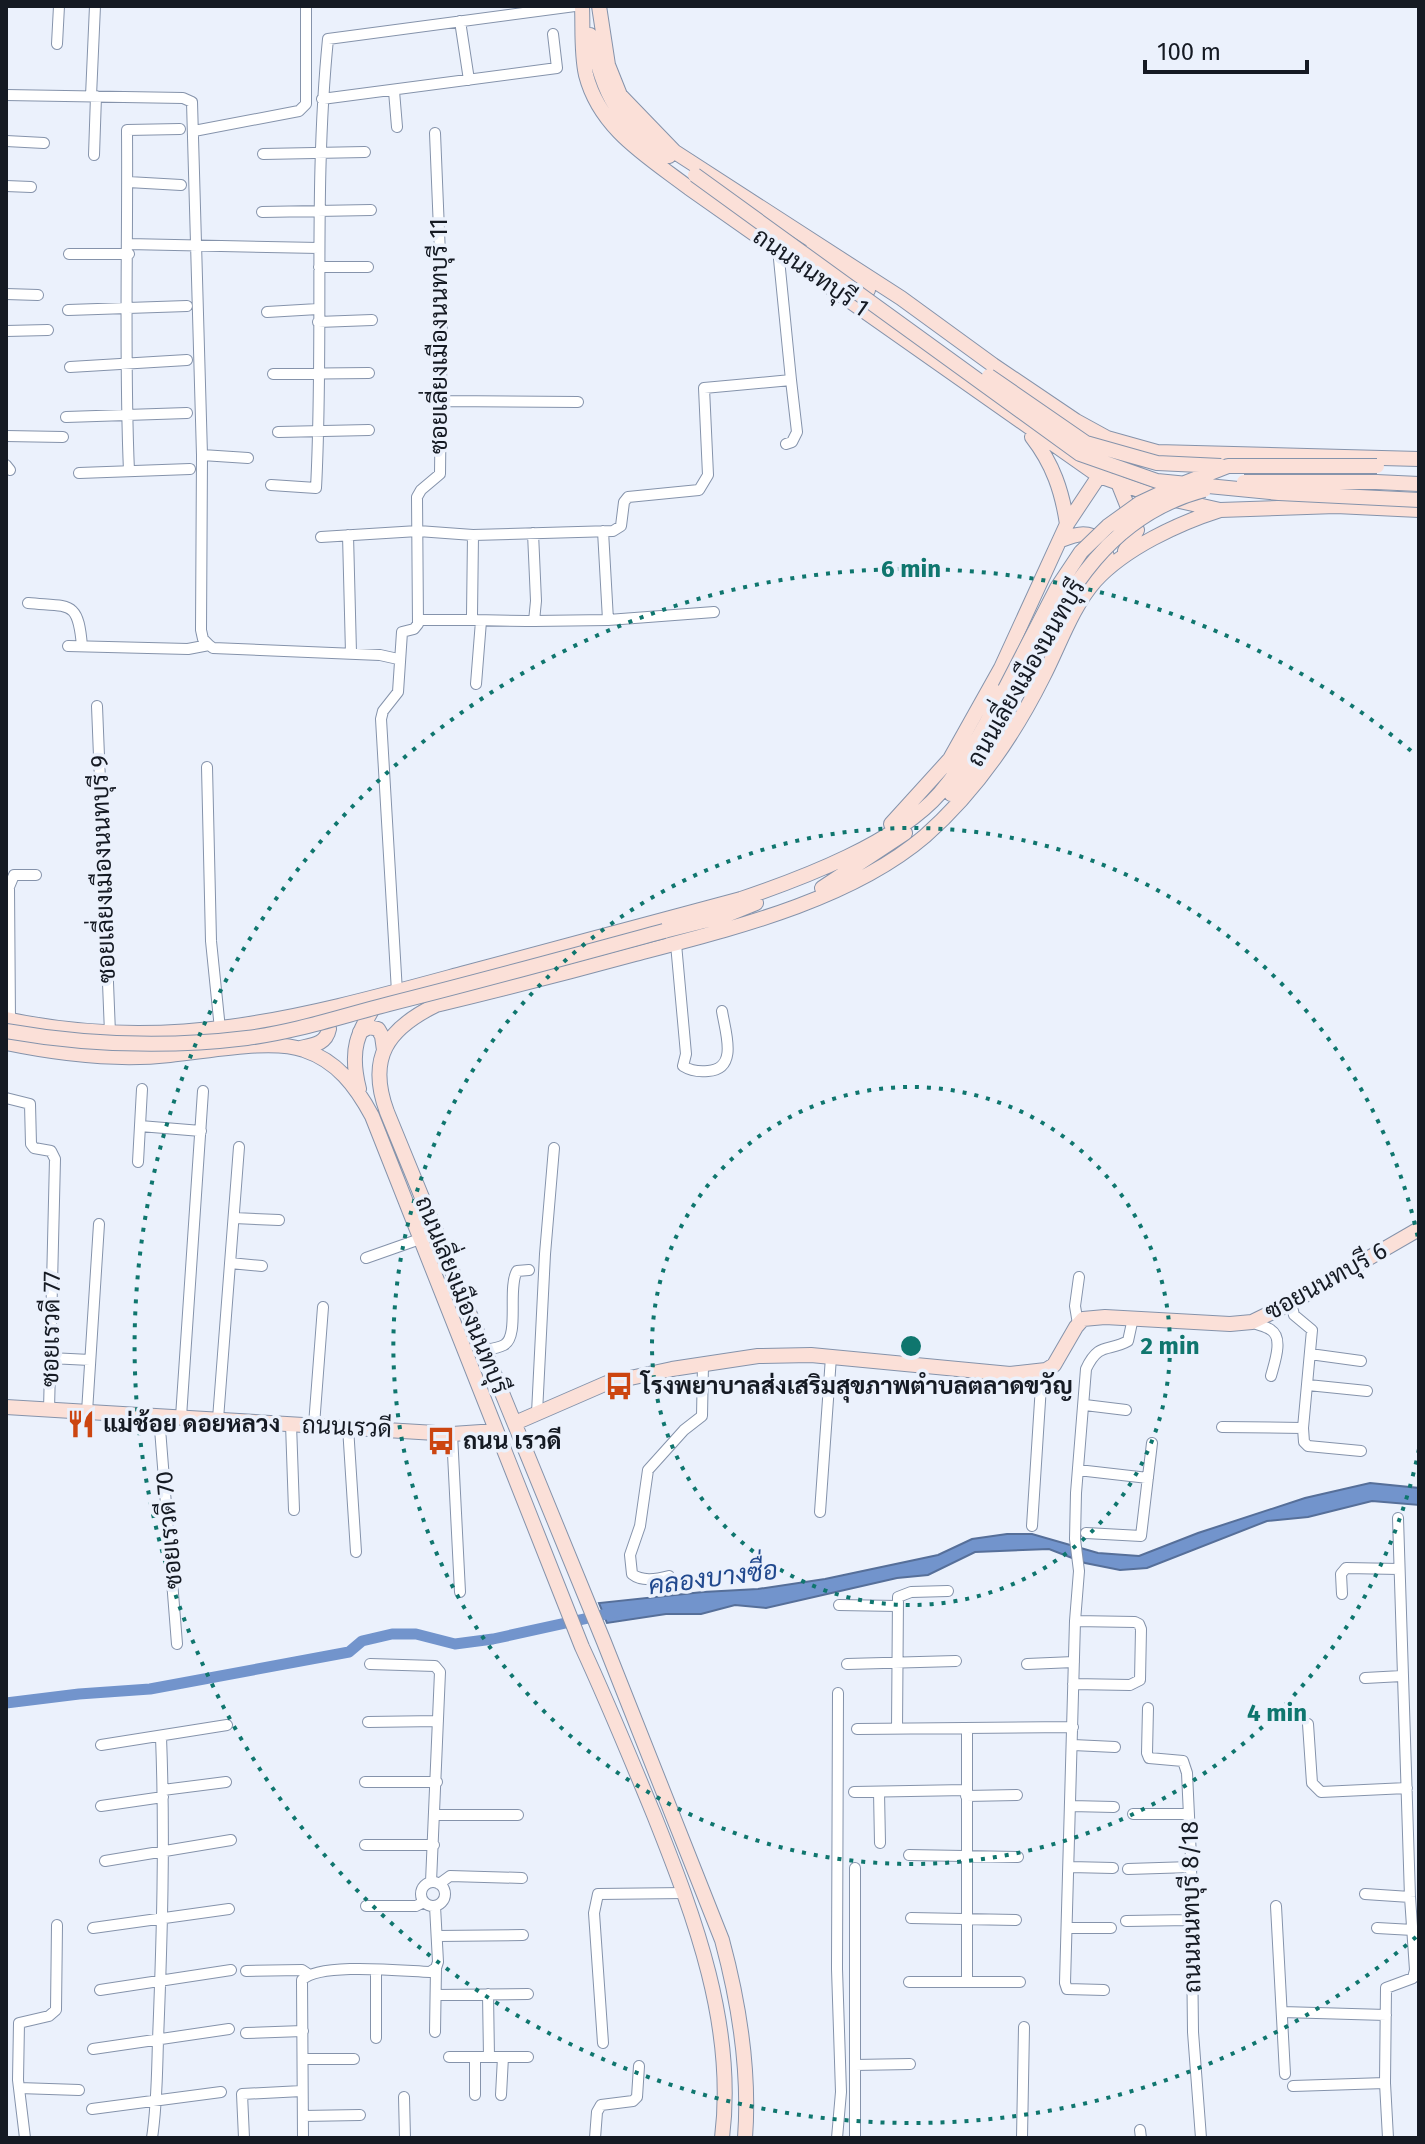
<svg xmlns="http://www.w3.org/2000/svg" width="1425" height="2144" viewBox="0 0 1425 2144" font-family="'Fira Sans',Sarabun,sans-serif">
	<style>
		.water { fill: #7294cc; stroke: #566f99; stroke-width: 2 }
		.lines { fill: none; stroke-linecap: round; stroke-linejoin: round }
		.canal { stroke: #7294cc; stroke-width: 11 }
		.street-casing { stroke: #8593ab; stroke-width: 12 }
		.secondary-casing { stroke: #8593ab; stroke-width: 16 }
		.street { stroke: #fff; stroke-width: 10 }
		.secondary { stroke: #fbe0d8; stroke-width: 14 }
		.secondary-bridge-casing { stroke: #8593ab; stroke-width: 16; stroke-linecap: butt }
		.secondary-bridge { stroke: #fbe0d8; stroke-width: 14 }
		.ring { fill: none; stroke: #0f766e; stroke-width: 4; stroke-dasharray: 4 8 }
		.labels { text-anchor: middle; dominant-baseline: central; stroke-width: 7; stroke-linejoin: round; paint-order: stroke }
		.street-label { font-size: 24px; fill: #151a23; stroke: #ebf1fc }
		.poi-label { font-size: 24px; font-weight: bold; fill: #151a23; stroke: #ebf1fc; text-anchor: start }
		.water-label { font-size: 26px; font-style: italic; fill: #21498e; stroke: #ebf1fc }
		.centre { fill: #0f766e; stroke: #ebf1fc; stroke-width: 4 }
		.ring-label { font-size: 24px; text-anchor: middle; font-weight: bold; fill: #0f766e; stroke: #ebf1fc; stroke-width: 7; stroke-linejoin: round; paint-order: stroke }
	</style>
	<rect width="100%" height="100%" fill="#ebf1fc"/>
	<path class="water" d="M1370,1483L1419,1488V1505L1372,1501L1308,1517L1267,1521L1147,1568L1120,1570L1085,1563L1049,1549L975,1552L928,1575L897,1578L766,1608L735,1605L701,1614H666L607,1623L599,1603L703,1592L758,1589L825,1579L938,1555L972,1539L1007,1534H1032L1098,1553L1139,1556L1198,1533L1305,1498Z"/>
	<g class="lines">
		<path class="canal" d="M6,1703L79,1694L150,1689L349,1652L362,1641L392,1634H416L455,1644L493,1639L616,1612"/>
		<defs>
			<path id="street" d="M460,21L469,80
				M57,44L59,6
				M394,91L397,127
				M6,95L183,98L192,102L202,455L201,630L203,639L209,645
				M91,96L95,6
				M322,99L557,68L553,34
				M194,131L299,111L306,104V6
				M6,141L44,143
				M263,154L365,152
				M94,155L96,96
				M128,182L181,185
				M6,186L31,187
				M262,212L371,210
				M128,244L319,248
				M69,254H129
				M319,267H368
				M6,294L38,295
				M68,310L187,306
				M267,312L318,309
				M318,322L372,320
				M6,331L48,330
				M70,367L187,360
				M273,374L369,373
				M442,401L578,402
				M66,417L187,413
				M278,432L369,430
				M6,436L63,437
				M786,444L792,442L797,432L791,380
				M202,455L248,458
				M6,465L10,470
				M129,471C124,357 128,244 127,130L180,129
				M79,473L190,469
				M271,485L316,488C324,339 313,189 328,39L575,6
				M603,531L608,620
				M348,535L351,653
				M473,535L472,615L474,620L527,621H534L536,601L533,533
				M321,537L418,531L473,535L613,531L621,526L624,502L628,497L699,490L708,475L704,388L791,380L778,249
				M28,603C71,607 78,600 82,646
				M419,620H474
				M534,621L608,620L714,612
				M68,646L188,649L209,645L213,648L380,655L398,659
				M476,684L481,621
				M97,706L110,1033
				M207,767L211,941L220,1029
				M676,944L686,1054L683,1066C691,1071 699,1072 708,1071C739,1069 725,1031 722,1011
				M397,992L381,719L383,711L398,692L402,632L414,629L418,624L417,497L421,490L440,474L442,303L435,133
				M10,1020L9,887L14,875H36
				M6,1098L30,1104L31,1144L34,1148L51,1151L55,1159L49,1410
				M140,1126L201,1131
				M138,1162L142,1089
				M234,1218L279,1220
				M366,1258L420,1239
				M230,1263L262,1266
				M1291,1303L1294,1315L1312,1330L1303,1428L1304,1442L1308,1446L1361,1451
				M1252,1322C1257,1325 1266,1326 1271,1330C1284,1338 1274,1364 1271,1376
				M1078,1324L1075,1306L1079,1277
				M485,1350C491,1349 498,1348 504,1345C520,1336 507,1288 517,1271L529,1270
				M1310,1354L1361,1361
				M50,1358L90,1360
				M1308,1385L1367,1391
				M1085,1405L1126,1410
				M87,1412L99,1224
				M537,1413L545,1254L554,1148
				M159,1416L177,1644
				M181,1417L203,1091
				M218,1419L239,1147
				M291,1424L294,1510
				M314,1425L323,1307
				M348,1427L356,1552
				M1222,1427L1303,1428
				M452,1434L460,1592
				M1078,1470L1148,1478
				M820,1512L831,1357
				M1032,1526L1042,1370
				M1086,1533L1141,1536L1152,1443
				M669,1576C657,1579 642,1582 632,1574L630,1555L640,1526L648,1470L684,1430L702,1416L703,1364
				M1342,1594L1341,1574L1346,1568L1399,1569
				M839,1605L897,1606
				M370,1664L435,1666L440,1672L431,1882
				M847,1664L956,1661
				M1027,1664L1074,1662
				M1365,1678L1402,1676
				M1073,1684L1130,1685L1140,1680L1141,1629L1139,1624L1135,1622L1075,1621
				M1148,1708L1147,1753L1149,1758L1183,1761L1187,1773L1191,1858L1193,2032L1201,2138
				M368,1722L438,1721
				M1308,1724L1312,1783L1321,1792L1407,1788
				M857,1729L1073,1727
				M897,1729L898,1597L911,1592L948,1591
				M967,1729V1981
				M101,1745L227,1725
				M1073,1745L1115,1747
				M365,1782H437
				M163,1790L226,1782
				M854,1792L966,1790
				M879,1792L880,1843
				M966,1796L1017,1795
				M101,1806L163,1797
				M1071,1806L1114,1807
				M1133,1814H1189
				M436,1815H518
				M365,1845H434
				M909,1855L1018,1857
				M105,1861L231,1840
				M1070,1867L1113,1868
				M855,1868V2138
				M1128,1869L1191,1867
				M421 1894a12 12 0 1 1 24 0a12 12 0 1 1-24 0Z
				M439,1884L450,1876L522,1878
				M1365,1894L1410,1897
				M366,1906H416L424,1902
				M1276,1906L1285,2074
				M911,1918L1016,1920
				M1126,1921L1190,1920
				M93,1928L229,1909
				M1068,1928H1111
				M1377,1928L1413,1930
				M437,1936L523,1935
				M376,1970V2038
				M246,1971L302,1970L308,1974
				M909,1982H1020
				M100,1990L231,1970
				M1104,1990L1067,1989L1065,1983L1075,1621L1079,1571L1075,1539L1076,1493L1086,1369C1099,1341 1109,1352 1128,1341L1133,1318
				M488,1994L489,2057
				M436,1995L528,1994
				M1282,2012L1386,2015
				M435,2032L436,1968
				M246,2033L303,2031
				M603,2043L594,1913L598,1894L685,1893
				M93,2049L229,2029
				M449,2057H528
				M475,2057V2095
				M303,2059H354
				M855,2065L910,2064
				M1293,2086L1385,2083
				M19,2088L79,2090
				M501,2095L503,2057
				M404,2097L405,2138
				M92,2109L221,2092
				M303,2116L360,2115
				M1140,2130L1141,2138
				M25,2138L18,2080L19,2023L49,2016L56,2010L57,1925
				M152,2138C157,2105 157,2073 158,2040C162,1939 165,1838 161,1737
				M244,2138L242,2094L302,2091
				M303,2138L302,1980C320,1962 403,1971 430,1972L436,1968L438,1962L435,1906
				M595,2138L597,2112L601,2105L633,2101L637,2097L639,2066
				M837,2138L841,2092L837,1969L838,1693
				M1022,2138L1024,2027
				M1388,2138L1385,2083L1386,1988L1413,1978L1415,1970L1410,1897L1398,1518"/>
			<path id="secondary" d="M582,6C583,28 581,53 586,75C600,129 647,156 689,188L1099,476L1153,495L1220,510L1336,506L1419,510
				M599,6L608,65L620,95L675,152L901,298L993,365L1076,421L1107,438L1157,452L1419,459
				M590,35C607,101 613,115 669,156
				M811,251L868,290
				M1032,437C1053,464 1062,491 1067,524
				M1117,480L1137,530L1125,551
				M1376,482L1419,484
				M1061,540C1079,533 1088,531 1103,542L1107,557L1097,577
				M951,794L981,756L1012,696
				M891,824L950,759L1001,668L1067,524L1099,476L1104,472
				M822,888L905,833
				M664,931L724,916L756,903
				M6,1019C172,1055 306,1016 465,973C557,948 649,924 741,899C803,878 896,843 940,793C967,762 985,725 1005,689
				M360,1032L369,1027L378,1029L382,1036L384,1050
				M6,1043C59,1054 116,1061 170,1055C205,1052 271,1038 304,1050C337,1061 356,1086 372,1116L582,1647C608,1703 631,1759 654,1815C695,1918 736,2026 722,2138
				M300,1048C314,1045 326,1044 329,1029L325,1023L312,1018
				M359,1089C349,1049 357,1034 378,1000
				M6,1407L452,1434L496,1431
				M515,1423L607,1383L672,1369L758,1356L811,1355L1010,1374L1046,1370L1054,1365L1076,1327L1083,1319L1105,1317L1230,1324L1252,1322L1291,1303L1419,1229
				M745,2138C750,2072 739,2003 722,1940L604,1642L387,1112C367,1058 387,1029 436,1005C503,989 569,972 635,954C730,929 849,901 925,836C976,791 1013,737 1043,677C1059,646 1072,607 1095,581C1125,548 1179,523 1220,510"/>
		</defs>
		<use href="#street" class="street-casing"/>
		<use href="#secondary" class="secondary-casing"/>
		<use href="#street" class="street"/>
		<use href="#secondary" class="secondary"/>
		<defs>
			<path id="secondary-bridge" d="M695,175L1080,454L1157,481L1279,493L1419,500
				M989,376L1086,443L1157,463L1221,466
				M1244,482H1376
				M1005,689L1057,588L1081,552L1108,526L1140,503L1172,488L1228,466H1377
				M1012,696C1060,608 1098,518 1204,490
				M6,1031C86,1045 166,1048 247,1038C295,1032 342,1016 389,1004C481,981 572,956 664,931"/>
		</defs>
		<use href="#secondary-bridge" class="secondary-bridge-casing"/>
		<use href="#secondary-bridge" class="secondary-bridge"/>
	</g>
	<g class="ring">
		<circle cx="911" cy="1346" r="259"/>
		<path d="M1419 1449A518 518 0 1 1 1419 1243"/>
		<path d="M1416 1937A777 777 0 1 1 1416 755"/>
	</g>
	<defs>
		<symbol id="bus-bare" viewBox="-9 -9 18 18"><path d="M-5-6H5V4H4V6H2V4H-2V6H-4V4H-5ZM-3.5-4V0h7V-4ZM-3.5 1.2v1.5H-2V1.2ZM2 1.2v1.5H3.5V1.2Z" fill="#cc4510" stroke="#ebf1fc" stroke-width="2.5" paint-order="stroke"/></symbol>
		<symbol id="restaurant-bare" viewBox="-9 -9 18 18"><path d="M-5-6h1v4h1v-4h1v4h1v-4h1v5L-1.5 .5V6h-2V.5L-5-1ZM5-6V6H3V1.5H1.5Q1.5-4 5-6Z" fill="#cc4510" stroke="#ebf1fc" stroke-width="2.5" paint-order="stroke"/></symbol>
	</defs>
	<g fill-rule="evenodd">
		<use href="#bus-bare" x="599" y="1366" width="40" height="40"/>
		<use href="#restaurant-bare" x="61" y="1404" width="40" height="40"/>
		<use href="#bus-bare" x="421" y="1421" width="40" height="40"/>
	</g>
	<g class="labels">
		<g class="street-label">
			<text transform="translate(811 272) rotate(35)">ถนนนนทบุรี 1</text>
			<text transform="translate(439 336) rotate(-90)">ซอยเลี่ยงเมืองนนทบุรี 11</text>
			<text transform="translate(1026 673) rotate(-60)">ถนนเลี่ยงเมืองนนทบุรี</text>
			<text transform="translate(103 869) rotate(-92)">ซอยเลี่ยงเมืองนนทบุรี 9</text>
			<text transform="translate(1326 1281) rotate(-29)">ซอยนนทบุรี 6</text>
			<text transform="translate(462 1295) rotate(68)">ถนนเลี่ยงเมืองนนทบุรี</text>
			<text transform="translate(51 1329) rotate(-89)">ซอยเรวดี 77</text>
			<text transform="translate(347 1427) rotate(3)">ถนนเรวดี</text>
			<text transform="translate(169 1530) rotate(-95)">ซอยเรวดี 70</text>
			<text transform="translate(1191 1907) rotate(-91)">ถนนนนทบุรี 8/18</text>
		</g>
		<g class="poi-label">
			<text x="641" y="1386">โรงพยาบาลส่งเสริมสุขภาพตำบลตลาดขวัญ</text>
			<text x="103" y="1424">แม่ช้อย ดอยหลวง</text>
			<text x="463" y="1441">ถนน เรวดี</text>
		</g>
		<g class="water-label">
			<text transform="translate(713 1578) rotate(-7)">คลองบางซื่อ</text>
		</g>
	</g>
	<circle cx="911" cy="1346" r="12" class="centre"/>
	<g class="ring-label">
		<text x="911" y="577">6 min</text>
		<text x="1170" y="1354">2 min</text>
		<text x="1277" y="1721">4 min</text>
	</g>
	<rect width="1425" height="2144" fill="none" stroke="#151a23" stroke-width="16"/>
	<path d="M1145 60v12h162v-12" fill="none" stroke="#151a23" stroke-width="4"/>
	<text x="1157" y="60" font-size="24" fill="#151a23" stroke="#ebf1fc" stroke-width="6" paint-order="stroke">100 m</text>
</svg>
